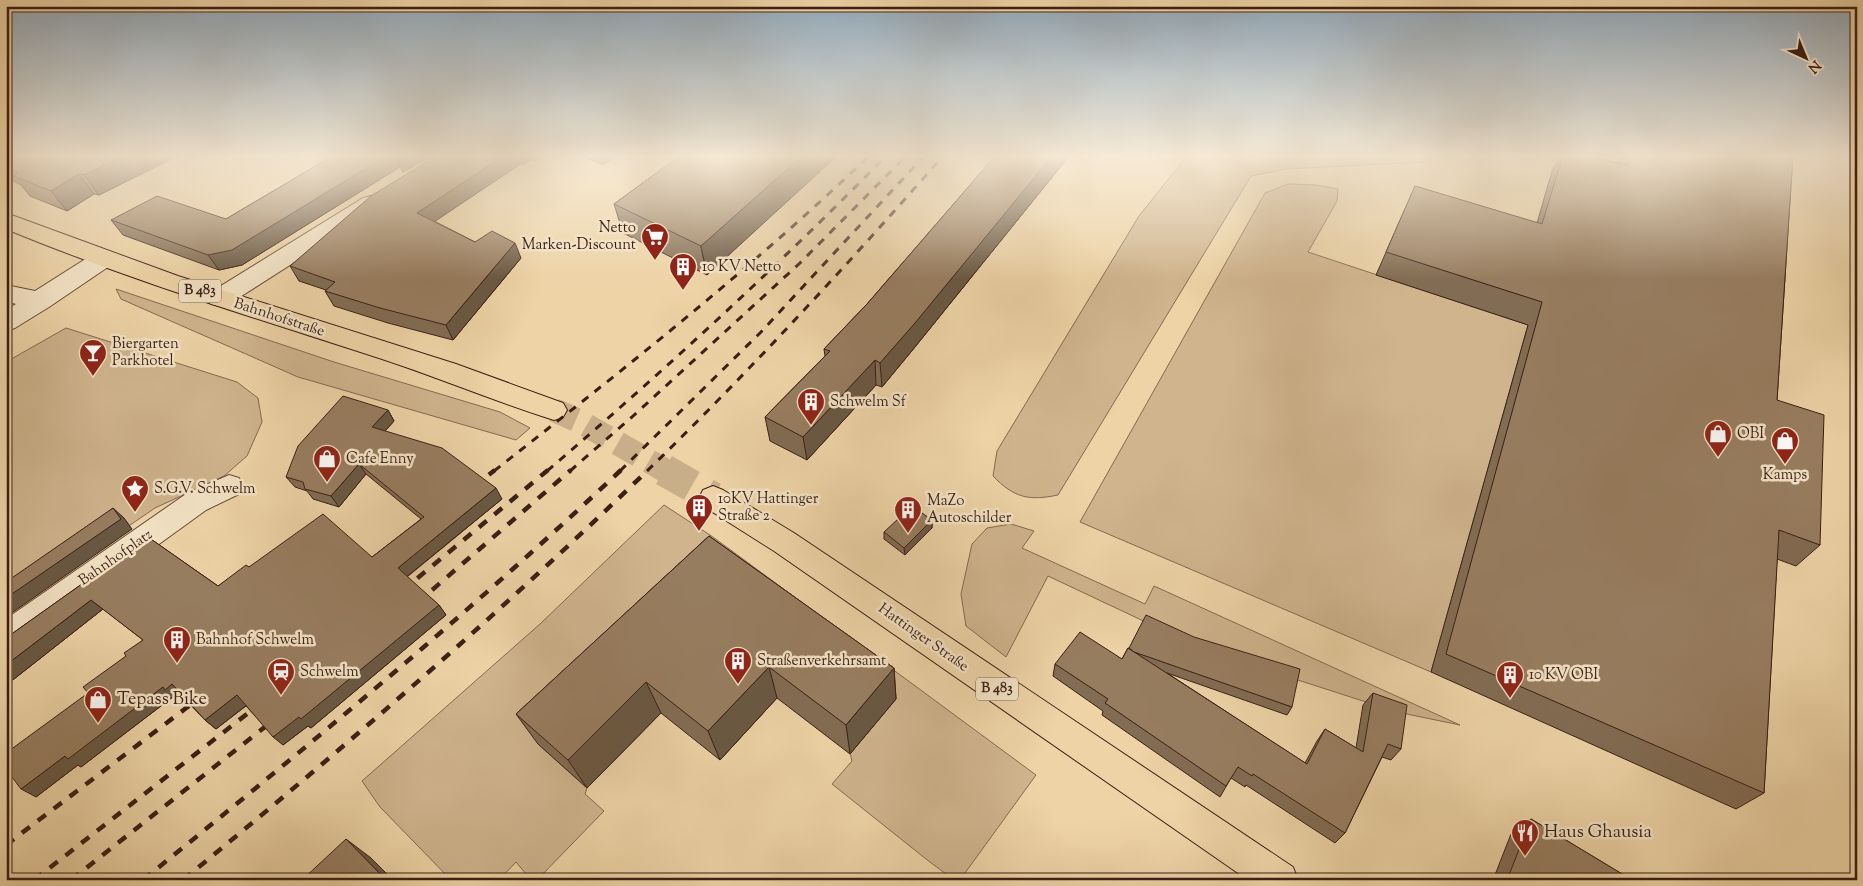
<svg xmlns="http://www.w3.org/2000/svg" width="1863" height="886" viewBox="0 0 1863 886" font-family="'Sorts Mill Goudy',serif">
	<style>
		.green { fill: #cfb48d; stroke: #846a51 }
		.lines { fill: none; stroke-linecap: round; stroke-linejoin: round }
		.primary-tunnel-far1 { stroke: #c9af89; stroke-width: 24; stroke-dasharray: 24 12; stroke-linecap: butt }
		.primary-tunnel { stroke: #c9af89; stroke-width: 32; stroke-dasharray: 32 16; stroke-linecap: butt }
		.street-casing { stroke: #674c39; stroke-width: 2 }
		.primary-casing { stroke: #3a1f15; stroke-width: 2 }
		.street { fill: #f3e2c5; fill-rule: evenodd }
		.primary { fill: #edd3a6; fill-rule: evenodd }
		.rail-far1 { stroke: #3a1f15; stroke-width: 3; stroke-dasharray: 8 8; stroke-linecap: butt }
		.rail { stroke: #3a1f15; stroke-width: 4.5; stroke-dasharray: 10 10; stroke-linecap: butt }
		.wall { fill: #826c53; stroke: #3a1f15 }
		.shaded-wall { fill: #6a5843; stroke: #3a1f15 }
		.building { fill: #977d60; stroke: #3a1f15 }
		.labels { text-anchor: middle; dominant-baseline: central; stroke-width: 5; stroke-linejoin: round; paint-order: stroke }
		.shield { fill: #f3e2c5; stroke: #725a4a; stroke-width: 1 }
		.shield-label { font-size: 14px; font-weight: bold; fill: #3a1f15 }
		.poi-label { font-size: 15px; fill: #3a1f15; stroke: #f3e2c5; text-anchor: start }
		.street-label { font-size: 15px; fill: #3a1f15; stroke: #f3e2c5 }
		.near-poi-label { font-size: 18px; fill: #3a1f15; stroke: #f3e2c5; text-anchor: start }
	</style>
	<rect width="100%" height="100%" fill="#edd3a6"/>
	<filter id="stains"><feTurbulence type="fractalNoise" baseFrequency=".004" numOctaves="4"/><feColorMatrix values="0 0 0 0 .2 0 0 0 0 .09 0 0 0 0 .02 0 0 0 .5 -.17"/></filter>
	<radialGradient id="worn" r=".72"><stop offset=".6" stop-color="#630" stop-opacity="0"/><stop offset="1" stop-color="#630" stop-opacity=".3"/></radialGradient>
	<path class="green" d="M1190,155H1439L1425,162L1285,169L1251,176L1058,495C1029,501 1014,498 993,476L997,451L1139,216L1186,157Z
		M1288,184L1317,185L1338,189L1337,201L1308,252L1528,325L1431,672L1080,522L1265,193Z
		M116,289L334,362L500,412L530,428L516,440L298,377L121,299Z
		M66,328L237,382L258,398L262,422L247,456L224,476L155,508L6,610V362Z
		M664,505L713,537L1036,775L960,880H954L926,859L832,784L852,761L825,647L538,744L587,788L585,794L604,811L537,880H531L516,862L499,880H451L380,807L362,781L540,624Z
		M1011,524L1034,531L1022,548L1145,604L1154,586L1460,725L1397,712L1205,650L1048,576L1006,657L966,626L961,594L972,544L987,528Z"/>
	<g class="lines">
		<path class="primary-tunnel-far1" d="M554,410L579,421L666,471"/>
		<path class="primary-tunnel" d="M664,470L713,498"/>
		<defs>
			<path id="street" d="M371,196L379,198L382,203L379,208L229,304L220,306L211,304L208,298L211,292L363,198Z
				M103,251L111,253L115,259L111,265L49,307L15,328L6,331V310L16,304L6,301V285L35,291L95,253Z
				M229,475L239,478L243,486L239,494L206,510L17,647L6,651V619L186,494Z"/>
			<path id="primary" d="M6,213L178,276L456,364L563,403L567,410L563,417L554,420C496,402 440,378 382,359C256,318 129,280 6,229Z
				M713,486L723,490L794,533L1293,867L1298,880H1248L774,551L703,506L699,498L703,490Z"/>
		</defs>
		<use href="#street" class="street-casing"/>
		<use href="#primary" class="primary-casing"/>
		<use href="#street" class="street"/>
		<use href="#primary" class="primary"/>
		<path class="rail-far1" d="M494,471C623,370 751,269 870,155
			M547,471C665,370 778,266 887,155
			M570,471L632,417L800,263L907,155
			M620,471L761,332L925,155
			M647,471C751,370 848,264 944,155"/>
		<path class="rail" d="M473,487L495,470
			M402,591L548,470
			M417,603L571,470
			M6,845L202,696
			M34,880L261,703
			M71,880L275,719
			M143,880C306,748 468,614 621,470
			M183,880C343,749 499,614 648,470"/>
	</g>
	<path class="wall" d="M6,155H179L99,195L94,194L67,211L30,196L21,185L6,177Z
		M316,155H431L403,172L400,167L242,265L219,270L123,235L111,220L226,219L326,160Z
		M438,155H544L535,161L531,159L524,164L522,163L434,221L475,242L521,258L453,340L388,323L334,306L325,291L326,290L299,281L290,266Z
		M580,155H617L603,165Z
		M681,155L707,275L623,233L614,204Z
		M996,155H1070L915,347L882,387L876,385L807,460L770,441L765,417L825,356L824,349L867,304Z
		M1561,155H1588L1619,163L1621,155H1793L1777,400L1820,545L1796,566L1777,559L1764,793L1736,809L1431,672L1528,325L1376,275L1415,186L1537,223L1552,171Z
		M388,410L394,421L385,431L502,499L407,577L439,605L446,615L311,728L308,726L283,745L246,706L216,729L205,720L181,695L176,698L174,696L81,767L78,765L36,797L88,693L143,640L103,609L14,679L6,683V638L148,537L218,586L249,567L372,557L421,519L366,474L339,507L313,499L307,491L295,487L286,477Z
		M932,520V528L905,555L884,539V532Z
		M709,536L894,668L896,699L850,754L777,698L720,760L661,713L587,788L538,744L516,714Z
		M1128,648L1292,707L1287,715L1167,673L1305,763L1317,741L1325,729L1356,748L1363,705L1373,693L1401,749L1391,760L1382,757L1345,833L1335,843L1246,785L1245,787L1231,778L1220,797L1102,715L1103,711L1053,676L1055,664L1122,659Z
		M1531,819L1632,880H1493L1511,834Z"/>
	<path class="shaded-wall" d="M125,155H179L99,195L84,175Z
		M388,155H394L400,167L242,265L219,270L208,255Z
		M399,155H431L403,172L396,157Z
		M505,155H519L522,163L425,228L417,213Z
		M521,155H530L531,159L524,164Z
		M533,155H544L535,161Z
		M600,155H617L603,165Z
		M803,155H838L707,275L701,246Z
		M1053,155H1070L915,347L882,387L880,363Z
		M79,174L94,194L67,211L51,191Z
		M515,243L521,258L453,340L446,325Z
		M875,360L876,385L807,460L803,437Z
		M388,410L394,421L379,438L372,427Z
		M359,464L366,474L339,507L331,496Z
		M496,488L502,499L405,578L398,568Z
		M113,508L124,518L132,529L6,617V598Z
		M932,520V528L905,555L904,548Z
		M91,600L103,609L14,679L6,683V665Z
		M439,605L446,615L311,728L308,726L283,745L273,737Z
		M769,667L777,698L720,760L708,731Z
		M894,668L896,699L850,754L846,725Z
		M646,682L661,713L587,788L568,760Z
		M172,684L183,693L176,698L174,696L81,767L78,765L36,797L21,789L65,756L163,687Z
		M237,695L248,704L216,729L205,720Z
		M346,839L371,858L393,880H386Z"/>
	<path class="building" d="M6,155H125L84,175L79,174L51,191L13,176L18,173L6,166Z
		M334,155H388L232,250L208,255L111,220L157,196L226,219Z
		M438,155H505L417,213L475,242L492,231L515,243L446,325L380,308L325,291L335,282L290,266L371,196Z
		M681,155H803L701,246L614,204Z
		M996,155H1053L915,323L880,363L875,360L803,437L765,417L830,351L824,349L867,304Z
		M1563,155H1588L1627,166L1629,155H1793L1777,400L1824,415L1820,545L1779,530L1764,793L1446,654L1542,302L1386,252L1415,186L1542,224Z
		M343,396L388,410L372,427L442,448L496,488L398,568L439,605L301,719L299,717L273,737L237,695L205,720L172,684L165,690L163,687L68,759L65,756L21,789L6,769V753L88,693L83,687L126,656L124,653L143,640L91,600L6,665V638L148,537L218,586L246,565L249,567L323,514L372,557L424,517L359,464L331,496L305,489L303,482L286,477L298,446Z
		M912,506L932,520L904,548L884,532Z
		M113,508L121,519L6,598V582Z
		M709,536L894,668L846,725L769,667L708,731L646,682L568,760L516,714Z
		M1146,615L1194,637L1300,669L1292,707L1134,652L1129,648Z
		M1080,632L1122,659L1128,648L1307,764L1325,729L1363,752L1373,693L1407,705L1401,749L1388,744L1345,833L1253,774L1252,776L1238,767L1226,786L1105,703L1108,699L1055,664Z
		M1531,819L1632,880H1517L1509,875Z
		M346,839L386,880H302Z"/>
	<linearGradient id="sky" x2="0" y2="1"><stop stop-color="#91a8ba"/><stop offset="0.56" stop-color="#f7ebd7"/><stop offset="1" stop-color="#f7ebd7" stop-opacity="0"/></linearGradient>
	<rect width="1863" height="279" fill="url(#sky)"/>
	<defs>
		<symbol id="supermarket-pin" viewBox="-11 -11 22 30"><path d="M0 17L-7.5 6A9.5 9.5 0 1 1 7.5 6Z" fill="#8f2418" stroke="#f3e2c5"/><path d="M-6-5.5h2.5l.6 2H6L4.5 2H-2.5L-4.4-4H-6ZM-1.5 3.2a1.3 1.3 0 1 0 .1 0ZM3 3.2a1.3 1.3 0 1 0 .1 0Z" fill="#fff"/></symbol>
		<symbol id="building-pin" viewBox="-11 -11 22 30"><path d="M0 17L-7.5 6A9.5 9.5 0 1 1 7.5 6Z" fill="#8f2418" stroke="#f3e2c5"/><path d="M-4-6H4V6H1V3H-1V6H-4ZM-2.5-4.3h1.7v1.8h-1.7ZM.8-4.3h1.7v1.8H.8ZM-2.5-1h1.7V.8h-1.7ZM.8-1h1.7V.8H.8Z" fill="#fff"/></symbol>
		<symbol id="bar-pin" viewBox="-11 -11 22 30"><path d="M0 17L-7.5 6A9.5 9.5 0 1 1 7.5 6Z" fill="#8f2418" stroke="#f3e2c5"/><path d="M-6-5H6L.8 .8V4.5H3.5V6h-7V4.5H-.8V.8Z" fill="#fff"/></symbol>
		<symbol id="shop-pin" viewBox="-11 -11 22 30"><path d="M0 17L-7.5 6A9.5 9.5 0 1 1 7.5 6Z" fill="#8f2418" stroke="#f3e2c5"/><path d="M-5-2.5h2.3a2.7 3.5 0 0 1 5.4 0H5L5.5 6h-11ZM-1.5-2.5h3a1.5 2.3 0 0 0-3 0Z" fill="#fff"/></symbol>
		<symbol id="sight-pin" viewBox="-11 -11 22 30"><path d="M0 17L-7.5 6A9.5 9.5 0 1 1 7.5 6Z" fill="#8f2418" stroke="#f3e2c5"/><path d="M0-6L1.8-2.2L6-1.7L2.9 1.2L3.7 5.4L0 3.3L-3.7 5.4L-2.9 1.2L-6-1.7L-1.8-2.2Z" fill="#fff"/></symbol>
		<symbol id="station-pin" viewBox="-11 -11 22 30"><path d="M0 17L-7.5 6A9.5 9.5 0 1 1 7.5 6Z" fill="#8f2418" stroke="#f3e2c5"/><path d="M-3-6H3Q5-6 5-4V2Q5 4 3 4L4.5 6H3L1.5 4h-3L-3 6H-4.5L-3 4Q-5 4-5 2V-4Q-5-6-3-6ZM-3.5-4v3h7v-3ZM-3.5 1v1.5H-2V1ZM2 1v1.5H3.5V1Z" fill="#fff"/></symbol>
		<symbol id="restaurant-pin" viewBox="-11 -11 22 30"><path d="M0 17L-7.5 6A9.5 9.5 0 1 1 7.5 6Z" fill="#8f2418" stroke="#f3e2c5"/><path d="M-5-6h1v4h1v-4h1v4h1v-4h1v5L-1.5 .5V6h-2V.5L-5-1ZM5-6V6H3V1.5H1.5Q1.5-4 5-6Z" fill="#fff"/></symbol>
	</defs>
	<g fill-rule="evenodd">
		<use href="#supermarket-pin" x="639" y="221" width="32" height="43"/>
		<use href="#building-pin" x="667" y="251" width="32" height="43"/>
		<use href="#bar-pin" x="77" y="337" width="32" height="43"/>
		<use href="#building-pin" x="795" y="386" width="32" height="43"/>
		<use href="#shop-pin" x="1702" y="418" width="32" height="43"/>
		<use href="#shop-pin" x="1769" y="425" width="32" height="43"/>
		<use href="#shop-pin" x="311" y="443" width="32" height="43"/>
		<use href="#sight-pin" x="119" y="473" width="32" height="43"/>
		<use href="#building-pin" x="683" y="492" width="32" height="43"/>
		<use href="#building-pin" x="892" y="494" width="32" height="43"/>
		<use href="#building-pin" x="161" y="624" width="32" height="43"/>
		<use href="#building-pin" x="722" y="645" width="32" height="43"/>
		<use href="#station-pin" x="265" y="656" width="32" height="43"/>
		<use href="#building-pin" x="1494" y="659" width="32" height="43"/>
		<use href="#shop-pin" x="82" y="684" width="32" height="43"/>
		<use href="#restaurant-pin" x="1509" y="817" width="32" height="43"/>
	</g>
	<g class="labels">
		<g class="shield">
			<rect x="179" y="279.5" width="42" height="23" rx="4"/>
			<rect x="976" y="677.5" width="42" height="23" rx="4"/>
		</g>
		<g class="shield-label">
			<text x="200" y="291">B 483</text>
			<text x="997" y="689">B 483</text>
		</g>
		<g class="poi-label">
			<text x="636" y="228" text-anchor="end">Netto<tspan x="636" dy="17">Marken-Discount</tspan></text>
			<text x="702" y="267">10 KV Netto</text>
			<text x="112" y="344">Biergarten<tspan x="112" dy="17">Parkhotel</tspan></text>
			<text x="830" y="402">Schwelm Sf</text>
			<text x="1737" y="434">OBI</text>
			<text x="346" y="459">Cafe Enny</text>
			<text x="1785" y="475" text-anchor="middle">Kamps</text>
			<text x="154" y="489">S.G.V. Schwelm</text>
			<text x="718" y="499">10KV Hattinger<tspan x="718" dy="17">Straße 2</tspan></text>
			<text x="927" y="501">MaZo<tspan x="927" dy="17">Autoschilder</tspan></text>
			<text x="196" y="640">Bahnhof Schwelm</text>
			<text x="757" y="661">Straßenverkehrsamt</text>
			<text x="300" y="672">Schwelm</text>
			<text x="1529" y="675">10 KV OBI</text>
		</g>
		<g class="street-label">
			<text transform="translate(279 318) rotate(18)">Bahnhofstraße</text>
			<text transform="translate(116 558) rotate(-35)">Bahnhofplatz</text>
			<text transform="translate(923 638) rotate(35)">Hattinger Straße</text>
		</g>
		<g class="near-poi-label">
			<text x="117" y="700">Tepass Bike</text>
			<text x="1544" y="833">Haus Ghausia</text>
		</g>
	</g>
	<rect width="1863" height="886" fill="none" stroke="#edd3a6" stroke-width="25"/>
	<rect x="8" y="8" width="1848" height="871" fill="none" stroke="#3a1f15" stroke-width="2.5"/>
	<rect x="12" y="12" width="1838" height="861" fill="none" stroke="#3a1f15"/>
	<g transform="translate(1806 58) rotate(136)" stroke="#f3e2c5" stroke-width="4" paint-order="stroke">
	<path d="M0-4L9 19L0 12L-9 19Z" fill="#3a1f15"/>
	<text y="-8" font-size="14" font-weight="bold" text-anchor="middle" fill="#3a1f15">N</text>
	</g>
	<rect width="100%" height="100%" filter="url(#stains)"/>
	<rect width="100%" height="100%" fill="url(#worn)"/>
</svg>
